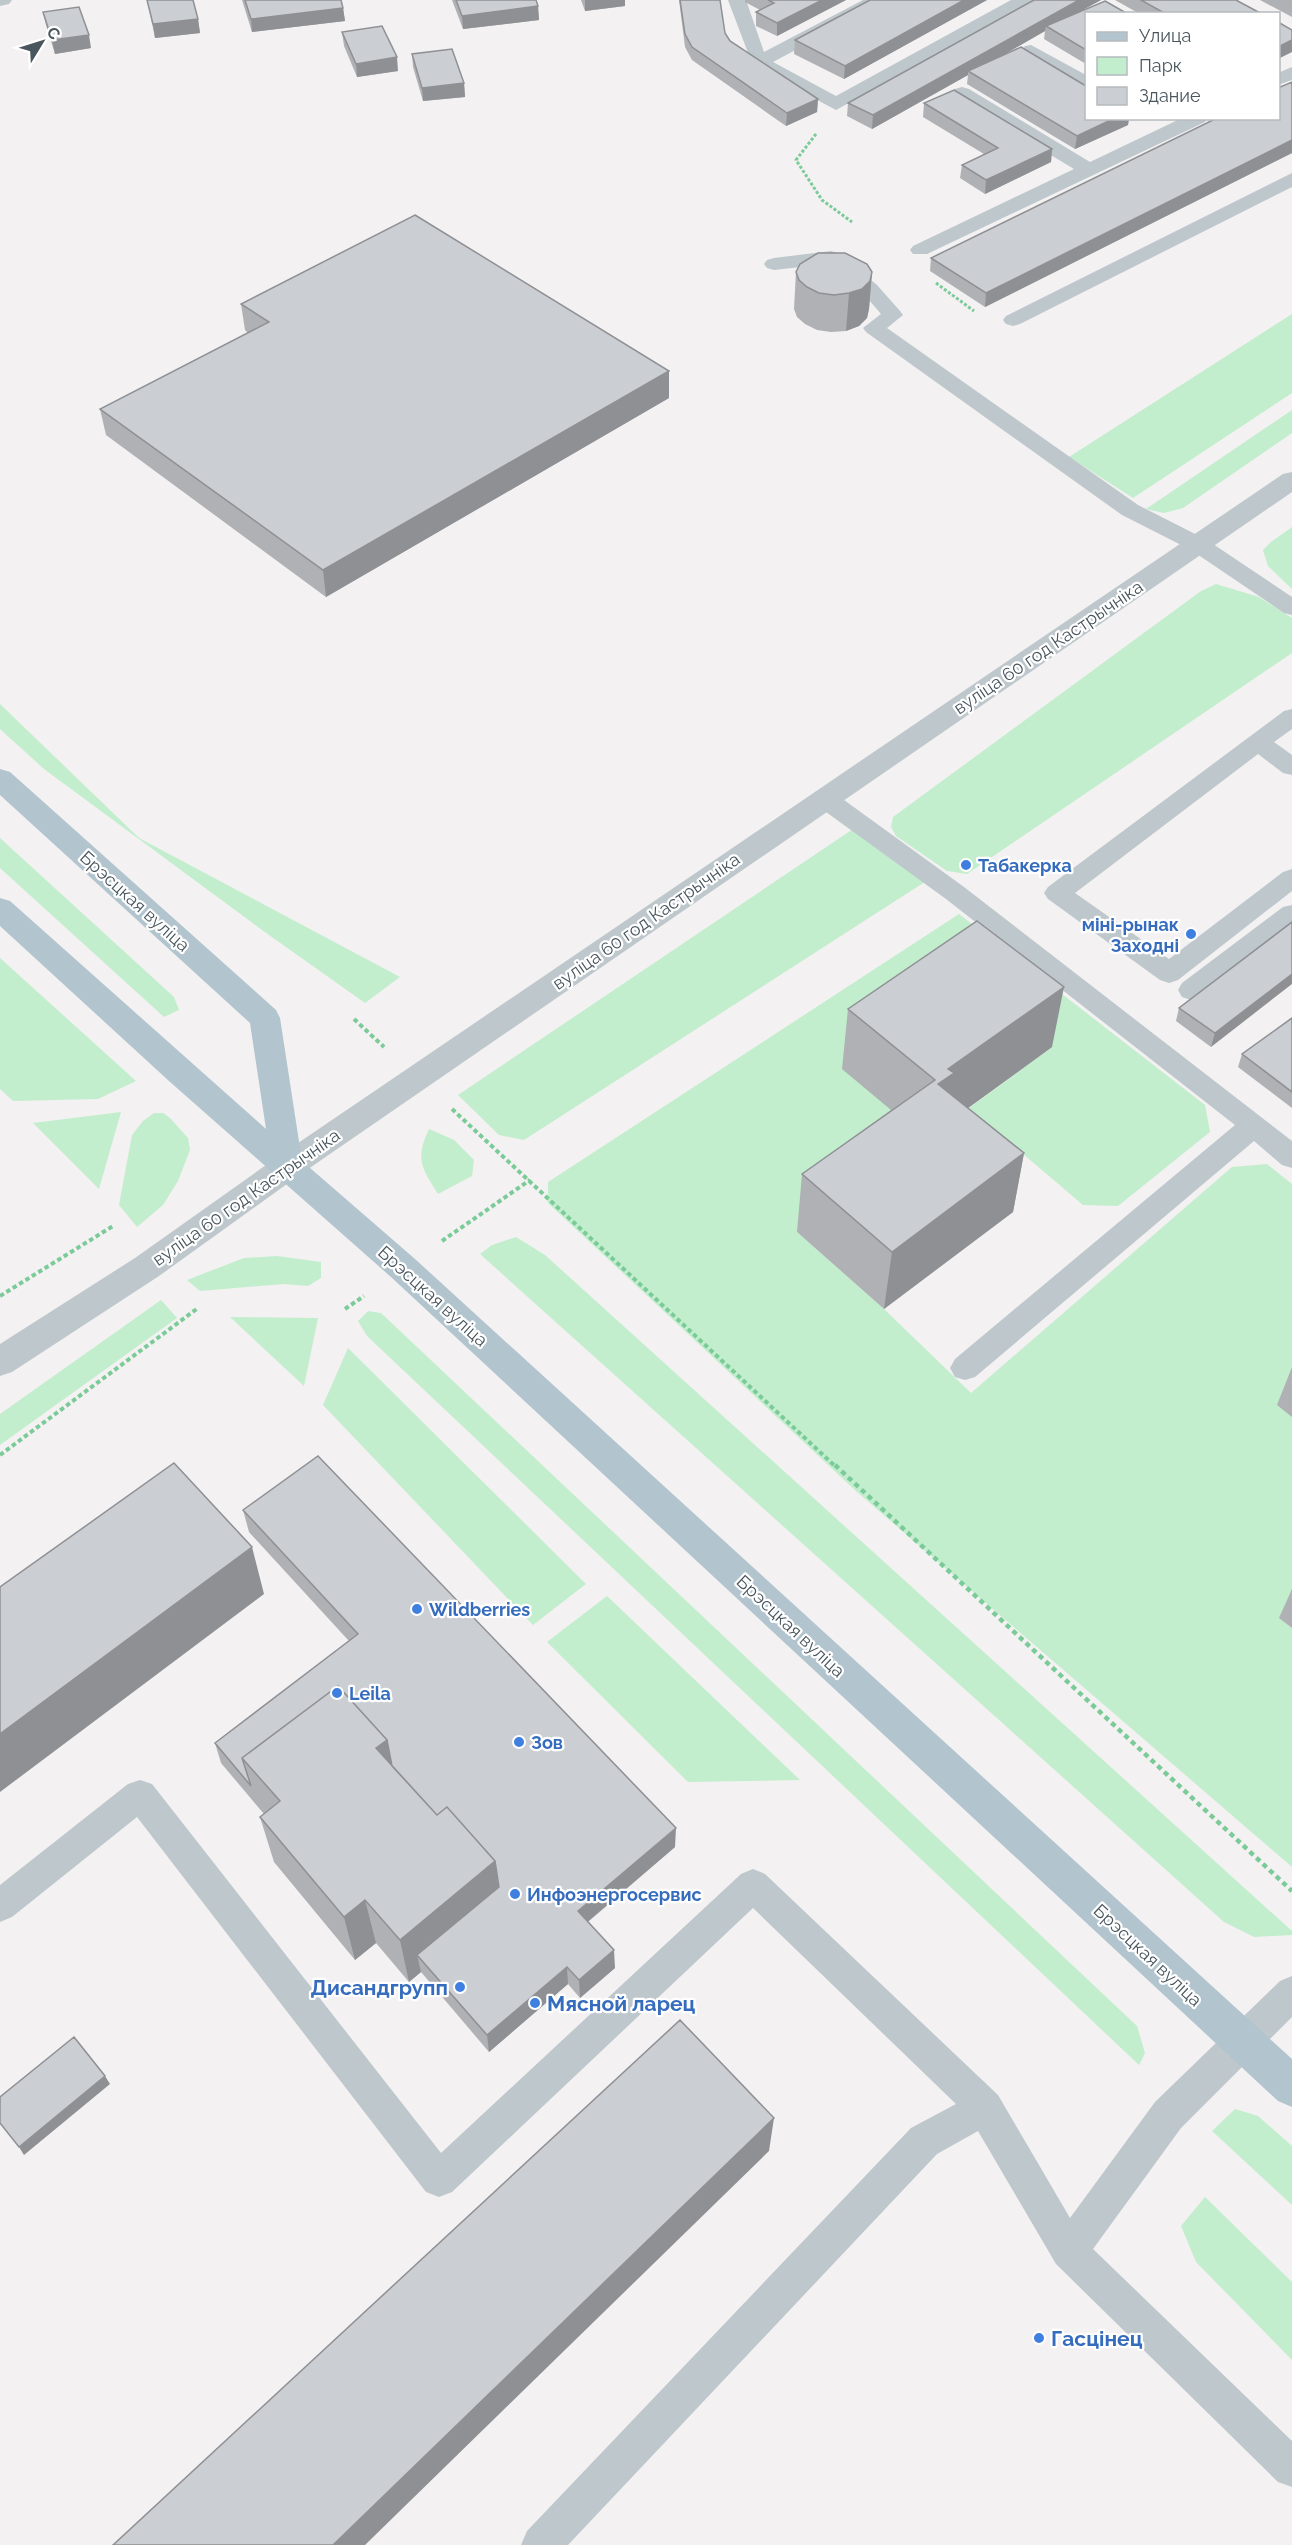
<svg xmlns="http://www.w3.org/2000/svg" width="1292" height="2545" viewBox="0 0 1292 2545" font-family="Raleway,sans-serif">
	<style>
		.green { fill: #c2eecd }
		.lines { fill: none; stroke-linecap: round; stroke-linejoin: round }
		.path-far2 { stroke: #7bcb99; stroke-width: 3; stroke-dasharray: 3 2; stroke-linecap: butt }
		.path-far1 { stroke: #7bcb99; stroke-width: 4; stroke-dasharray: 4.5 3; stroke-linecap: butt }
		.path { stroke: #7bcb99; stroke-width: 4.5; stroke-dasharray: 5 4; stroke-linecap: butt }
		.service { fill: #bdc7cc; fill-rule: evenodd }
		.minor { fill: #bdc7cc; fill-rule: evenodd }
		.tertiary { fill: #bdc7cc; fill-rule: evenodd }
		.primary { fill: #b2c4ce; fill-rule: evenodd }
		.wall { fill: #afb1b5 }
		.shaded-wall { fill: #8e9094 }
		.building { fill: #cbced3; stroke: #8e9094; stroke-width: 1.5 }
		.shop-dot { fill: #3f7fe0; stroke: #fff; stroke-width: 2 }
		.labels { text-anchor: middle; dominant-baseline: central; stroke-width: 4.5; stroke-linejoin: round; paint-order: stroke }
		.street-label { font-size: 18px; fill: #49565d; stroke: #fff }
		.shop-label { font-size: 18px; font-weight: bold; fill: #366cbe; stroke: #fff; text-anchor: start }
		.near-shop-label { font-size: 21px; font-weight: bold; fill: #366cbe; stroke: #fff; text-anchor: start }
	</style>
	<rect width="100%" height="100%" fill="#f3f1f1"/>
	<path class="green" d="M1292,314V393L1133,498L1069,457Z
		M1292,410V433L1183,508L1164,513L1146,509Z
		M1292,527V589L1268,566L1263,550L1271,542Z
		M1216,584L1259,597L1292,618V653L967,874L947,871L896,836L891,827L893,817L1201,591Z
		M0,704L139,838L400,977L365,1003L262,930L44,769L0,729Z
		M859,825L931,878L524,1140L499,1135L458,1095Z
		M0,838L174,997L179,1010L164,1017L0,868Z
		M959,914L1205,1105L1210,1132L1118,1206L1083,1205L969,1108L1052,1047L968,982L926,1139L797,1232L884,1309L971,1393L1232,1167L1267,1164L1292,1184V1867L857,1492L548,1203V1182Z
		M0,958L136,1081L98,1099L13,1101L0,1089Z
		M121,1112L99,1189L33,1123Z
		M154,1113H163L170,1118L188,1138L190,1150L178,1181L163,1205L137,1227L119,1205L132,1135L143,1121Z
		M429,1129L454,1140L474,1160L472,1176L438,1194C421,1167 415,1159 429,1129Z
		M516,1237L545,1255L1292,1931V1935L1254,1937L1224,1922L480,1254L492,1245Z
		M277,1256L321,1262V1278L308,1286L284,1284L200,1291L187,1280L244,1258Z
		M161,1300L177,1318L0,1445V1414Z
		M368,1311L381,1313L1137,2026L1145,2053L1139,2065L367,1336L358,1321Z
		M230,1317L318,1318L304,1386Z
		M348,1348L586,1584L533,1625L323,1405Z
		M607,1596L800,1780L688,1782L547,1642Z
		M1235,2109L1258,2116L1292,2146V2205L1212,2131Z
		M1205,2197L1292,2282V2360L1196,2262L1181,2226Z"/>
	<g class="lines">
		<path class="path-far2" d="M816,134L796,160L822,200L852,222
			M936,283L974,311"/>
		<path class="path-far1" d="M354,1019L384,1047
			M452,1109L836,1467
			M442,1241L530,1180
			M0,1296L113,1226
			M345,1309L364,1296
			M0,1455L198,1308"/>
		<path class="path" d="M835,1465L1292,1891"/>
		<path class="service" d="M728,0H746L764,52L863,0H885L882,4L773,62L836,96L1011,0H1033L1030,4L836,110L753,66Z
			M1031,45L1086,75V88L1079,87L1025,54L1022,50L1025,46Z
			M1292,67V80L1278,85V73Z
			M962,87L969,89L1090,162L1182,118H1207L1205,122L927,254H913L910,250L913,246L1074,169L955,97L953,93L955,89Z
			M1292,173V187L1020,324L1013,326L1006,324L1003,320L1006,316Z
			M831,251L838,253L877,285L900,311L903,315L887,328L1138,505L1207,540L1292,597V615L1284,613L1191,550L1122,515L866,332L863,328L881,314L863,293L827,264L774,270L767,268L764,264L767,260L774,258Z
			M1292,709V729L1274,742L1292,755V775L1283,773L1258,754L1075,893L1169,959L1283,872L1292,869V891L1178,980L1169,983L1160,980L1048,899L1044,893L1048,887L1284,711Z
			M824,789L833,792L964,887L1292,1141V1168L1282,1165L1254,1141L975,1377L965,1380L955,1377L950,1368L955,1359L1235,1125L946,899L815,804L812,798L815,792Z
			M1292,905V927L1200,997L1191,1000L1182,997L1178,990L1182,983L1283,907Z
			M140,1780L152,1784L441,2153L741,1874L753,1869L765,1874L998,2095L1070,2218L1155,2102L1280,1981L1292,1976V2017L1181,2128L1093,2249L1292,2441V2487L1278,2482L1056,2264L978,2131L937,2154L568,2545H521L527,2531L911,2128L956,2104L753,1908L452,2192L439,2197L426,2192L137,1817L12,1917L0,1922V1885L128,1784Z"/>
		<path class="minor" d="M0,0H12L9,4L0,6Z"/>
		<path class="tertiary" d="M1292,472V492L298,1176L159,1276L12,1372L0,1376V1344L135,1258L276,1158L1283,474Z"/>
		<path class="primary" d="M0,769L10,772L276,1010L280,1018L302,1161L415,1259L1292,2059V2107L1278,2101L391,1277L169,1081L0,926V898L10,901L266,1129L250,1023L0,795Z"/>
	</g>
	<path class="wall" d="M147,0L198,19L200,33L155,38Z
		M242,0H341L343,8L345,21L252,32Z
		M452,0H536L538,6L539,20L463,29Z
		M581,0H625V6L585,11Z
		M679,0H720L725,33L730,41L818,99L817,112L786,126L692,60L685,47Z
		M745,0H846L777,36L756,26V12L760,10L745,2Z
		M870,0H987L844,79L794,54L795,40Z
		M1034,0H1101L1084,9L1086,14V64L1044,39L1045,31L1001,56L1086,118H1129L1128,125L1075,149L967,84L968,75L872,129L847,116L848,103Z
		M1115,0H1236L1262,14H1140Z
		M1260,0H1292V17Z
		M43,12L91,48L55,54L46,25Z
		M342,32L398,71L357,77L344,46Z
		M412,54L464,83L465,97L423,101L413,67Z
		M1292,82V153L985,307L930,271L931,258Z
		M924,103L1052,149L1051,162L985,194L960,178L962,165L984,154L923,117Z
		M796,272H872L869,309L867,318L859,326L846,331L831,332L817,330L805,324L797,317L794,309Z
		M241,304L669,371V398L326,597L106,435L100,409L248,333L245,330Z
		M1292,922L1211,1047L1176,1021L1179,1008Z
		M848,1009L1052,1047L968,1108L1024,1153L1013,1212L884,1309L797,1232L802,1174L891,1110L842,1069Z
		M1292,1018V1108L1238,1067L1242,1054Z
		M1292,1367V1417L1277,1405Z
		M243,1510L675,1847L588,1922L615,1968L580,1998L568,1984L489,2052L421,1972L409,1982L376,1943L355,1960L274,1862L260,1817L264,1814L221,1763L215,1743L349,1641L249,1532Z
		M1292,1589V1628L1279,1618Z"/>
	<path class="shaded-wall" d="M585,0H625V6L585,11Z
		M822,0H846L777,36V23Z
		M964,0H987L844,79L845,66Z
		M1079,0H1101L1050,28L1046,26L1045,31L972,73L968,71V75L872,129L873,115Z
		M538,6L539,20L463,29L462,16Z
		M343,8L345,21L252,32L251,19Z
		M198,19L200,33L155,38L153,24Z
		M89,35L91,48L55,54L52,40Z
		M1292,40V52L1278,59V47Z
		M397,57L398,71L357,77L356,64Z
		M464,83L465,97L423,101L422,88Z
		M818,99L817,112L786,126L787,113Z
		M1115,118H1129L1128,125L1075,149L1077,136Z
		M1292,140V153L985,307L986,293Z
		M1052,149L1051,162L985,194L986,180Z
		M872,272L869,309L867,318L859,326L846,331L849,293Z
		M669,371V398L326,597L323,570Z
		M1292,974V984L1211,1047L1215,1033Z
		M1064,987L1052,1047L946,1124L938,1084L948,1069Z
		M1024,1153L1013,1212L884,1309L892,1252Z
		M252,1547L264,1594L0,1792V1734Z
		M387,1740L397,1788L376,1748Z
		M676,1828L675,1847L579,1929L578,1911Z
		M495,1861L501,1905L417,1955L421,1972L409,1982L400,1940Z
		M365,1900L376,1943L355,1960L344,1917Z
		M614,1950L615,1968L580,1998L579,1980Z
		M567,1967L568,1984L489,2052L487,2035Z
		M105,2076L110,2084L24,2155L19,2147Z
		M774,2118L769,2151L365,2545H333Z"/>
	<path class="building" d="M147,0H193L198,19L153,24Z
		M245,0H341L343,8L251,19Z
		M456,0H536L538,6L462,16Z
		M680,0H720L725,33L730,41L818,99L787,113L692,47L685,34Z
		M768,0H822L777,23L756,12L774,3Z
		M870,0H964L845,66L795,40Z
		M1034,0H1079L873,115L848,103Z
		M1141,0H1236L1262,14H1166Z
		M1105,1L1128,14H1086V50L1046,26Z
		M79,7L89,35L52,40L43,12Z
		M1278,22L1292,30V40L1278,47Z
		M382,26L397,57L356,64L342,32Z
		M1021,47L1086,86V118H1115L1077,136L968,71Z
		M452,49L464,83L422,88L412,54Z
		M1292,82V140L986,293L931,258L1217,118H1278V88Z
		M954,90L1052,149L986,180L962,165L998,148L924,103Z
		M415,215L669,371L323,570L100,409L269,322L241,304Z
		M818,253H845L867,264L872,272L870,281L862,289L849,293L834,295L819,293L807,287L799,280L796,272L800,264Z
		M977,921L1064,987L948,1069L954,1073L938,1084L1024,1153L892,1252L802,1174L935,1080L848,1009Z
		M1292,922V974L1215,1033L1179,1008Z
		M1292,1018V1092L1242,1054Z
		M318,1456L676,1828L578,1911L614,1950L579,1980L567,1967L487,2035L417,1955L499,1887L495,1861L447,1807L437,1815L392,1766L387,1740L338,1686L242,1758L251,1786L215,1743L358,1634L243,1510Z
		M174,1463L252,1547L0,1734V1587Z
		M338,1686L387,1740L376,1748L437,1815L447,1807L495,1861L400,1940L365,1900L344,1917L260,1817L280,1801L242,1758Z
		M680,2020L774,2118L333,2545H113Z
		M74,2037L105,2076L19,2147L0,2123V2097Z"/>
	<g class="shop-dot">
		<circle cx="966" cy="865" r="6"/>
		<circle cx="1191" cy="934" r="6"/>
		<circle cx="417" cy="1609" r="6"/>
		<circle cx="337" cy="1693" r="6"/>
		<circle cx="519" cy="1742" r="6"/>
		<circle cx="515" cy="1894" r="6"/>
		<circle cx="460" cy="1987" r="6"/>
		<circle cx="535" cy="2003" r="6"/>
		<circle cx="1039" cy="2338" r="6"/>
	</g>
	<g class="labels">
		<g class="street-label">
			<text transform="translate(1048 647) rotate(-34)">вуліца 60 год Кастрычніка</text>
			<text transform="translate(135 901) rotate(42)">Брэсцкая вуліца</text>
			<text transform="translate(646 921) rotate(-35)">вуліца 60 год Кастрычніка</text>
			<text transform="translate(246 1197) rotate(-35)">вуліца 60 год Кастрычніка</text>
			<text transform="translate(433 1296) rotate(42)">Брэсцкая вуліца</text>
			<text transform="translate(791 1626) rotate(43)">Брэсцкая вуліца</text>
			<text transform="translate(1148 1955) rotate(43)">Брэсцкая вуліца</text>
		</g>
		<g class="shop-label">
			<text x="978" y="865">Табакерка</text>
			<text x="1179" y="924" text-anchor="end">міні-рынак<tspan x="1179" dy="21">Заходні</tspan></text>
			<text x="429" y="1609">Wildberries</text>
			<text x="349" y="1693">Leila</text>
			<text x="531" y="1742">Зов</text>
			<text x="527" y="1894">Инфоэнергосервис</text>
		</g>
		<g class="near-shop-label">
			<text x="448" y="1987" text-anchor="end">Дисандгрупп</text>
			<text x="547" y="2003">Мясной ларец</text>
			<text x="1051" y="2338">Гасцінец</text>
		</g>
	</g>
	<rect x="1085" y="12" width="195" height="108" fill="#ffffff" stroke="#b6bbbe" stroke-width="1.5"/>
	<rect x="1097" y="32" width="30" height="9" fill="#b2c4ce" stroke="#b6bbbe" stroke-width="1.5"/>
	<text x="1139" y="42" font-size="18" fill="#49565d">Улица</text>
	<rect x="1097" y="57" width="30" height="18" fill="#c2eecd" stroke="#b6bbbe" stroke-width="1.5"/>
	<text x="1139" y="72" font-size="18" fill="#49565d">Парк</text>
	<rect x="1097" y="87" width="30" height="18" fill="#cbced3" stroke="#b6bbbe" stroke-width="1.5"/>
	<text x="1139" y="102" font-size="18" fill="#49565d">Здание</text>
	<g transform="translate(42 42) rotate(52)" stroke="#ffffff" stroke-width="4.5" paint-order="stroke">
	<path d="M0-4.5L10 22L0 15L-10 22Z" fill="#49565d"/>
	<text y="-9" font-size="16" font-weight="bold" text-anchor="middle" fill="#49565d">С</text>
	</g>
</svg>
